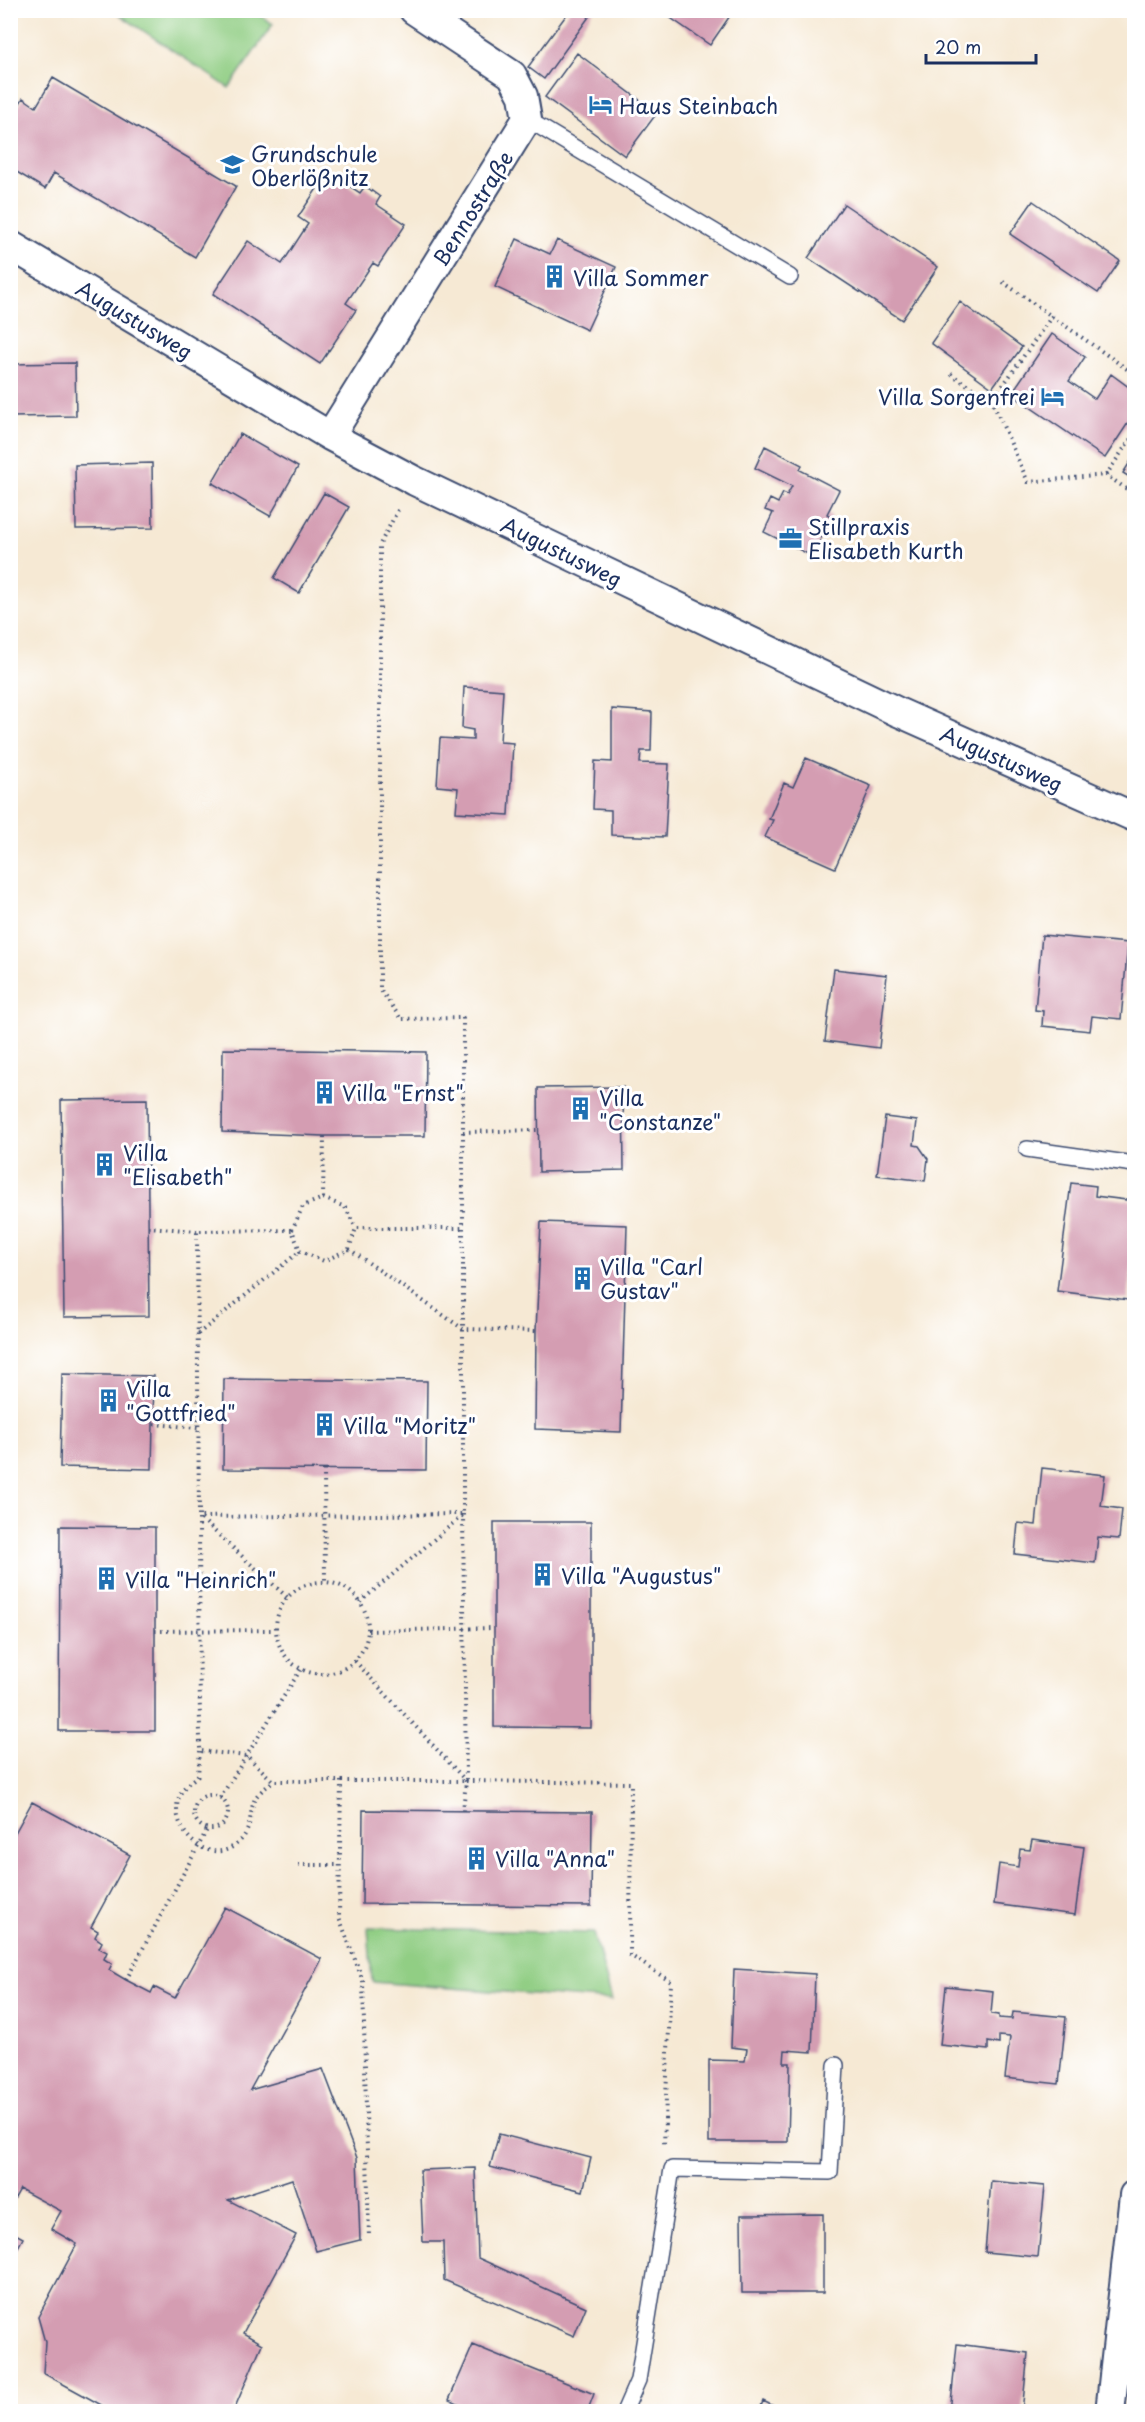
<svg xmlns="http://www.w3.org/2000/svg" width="1145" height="2422" viewBox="0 0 1145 2422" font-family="'Playpen Sans',sans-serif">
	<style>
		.green { fill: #91ce84; stroke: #567e71; stroke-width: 1.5 }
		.building { fill: #d49db2 }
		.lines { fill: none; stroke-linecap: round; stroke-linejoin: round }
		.service-casing { stroke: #3c4b70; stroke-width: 18 }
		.minor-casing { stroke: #3c4b70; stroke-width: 32 }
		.path { stroke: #3c4b70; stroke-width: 4; stroke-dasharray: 1.5 4.5; stroke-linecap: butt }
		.service { stroke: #fff; stroke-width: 15 }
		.minor { stroke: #fff; stroke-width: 28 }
		.labels { text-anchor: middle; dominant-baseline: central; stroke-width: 6; stroke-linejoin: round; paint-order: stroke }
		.poi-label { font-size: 21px; fill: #1b2f5e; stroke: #fff; text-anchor: start }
		.street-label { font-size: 21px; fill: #1b2f5e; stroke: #fff }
	</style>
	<rect width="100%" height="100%" fill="#fff"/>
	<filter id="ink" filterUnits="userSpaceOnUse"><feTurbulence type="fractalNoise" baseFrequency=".0167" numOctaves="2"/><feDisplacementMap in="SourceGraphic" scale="12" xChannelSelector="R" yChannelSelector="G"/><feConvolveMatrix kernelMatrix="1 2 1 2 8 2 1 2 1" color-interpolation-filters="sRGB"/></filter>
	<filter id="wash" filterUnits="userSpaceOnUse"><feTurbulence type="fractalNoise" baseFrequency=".008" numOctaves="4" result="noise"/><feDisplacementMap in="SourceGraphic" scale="24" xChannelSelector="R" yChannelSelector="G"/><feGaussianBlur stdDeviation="1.35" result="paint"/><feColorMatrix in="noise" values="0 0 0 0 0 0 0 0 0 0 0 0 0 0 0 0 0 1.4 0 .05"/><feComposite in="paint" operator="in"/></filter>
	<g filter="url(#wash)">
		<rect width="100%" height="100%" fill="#f6e9d4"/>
		<path class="green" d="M114,11H253L273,24L229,88Z
			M368,1928L594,1933L612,2000L372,1982Z"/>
		<g id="blocks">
			<path class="building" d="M570,10H594L544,79L528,67Z
				M659,10H734L710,45Z
				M577,53L657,113L625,156L545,97Z
				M53,78L236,186L195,257L54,173L45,189L10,168V119L23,98L36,107Z
				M328,172L360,193L365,186L380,197L376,204L406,224L378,266L373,263L346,303L356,310L320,364L213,294L248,241L282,264L308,224L298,217Z
				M1033,201L1120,261L1098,293L1010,234Z
				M844,204L938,267L902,320L808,258Z
				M517,239L550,254L557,240L616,267L587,330L495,287Z
				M960,302L1022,347L992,388L931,343Z
				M1052,334L1085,357L1069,381L1095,399L1111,374L1134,391V414L1105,458L1011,394Z
				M75,363L76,416L10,417V364Z
				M240,434L298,467L270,516L212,483Z
				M765,446L802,465L800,470L839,490L827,514L832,517L812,556L764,532L773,513L765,510L770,499L778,503L783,493L787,495L792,486L755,468Z
				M1134,456V480L1123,473Z
				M152,463L153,528L76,529L75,465Z
				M324,493L349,507L299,593L274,578Z
				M464,687L503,690L500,742L513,743L509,815L456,812L458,788L437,786L440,738L473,740V730L462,728Z
				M612,709L652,712L651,751H641L640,763L669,764L665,837L611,835V810L593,809L595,761L612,762Z
				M806,758L871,786L835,868L765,837L773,820L769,819L784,783L793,787Z
				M1042,935L1128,943L1121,1019L1092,1016L1090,1031L1042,1026L1043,1011L1035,1010Z
				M834,969L887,975L879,1048L825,1041Z
				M223,1049L426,1052L425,1136H324L222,1132Z
				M623,1087L624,1170L539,1172L538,1088Z
				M147,1099L149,1316L64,1317L61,1100Z
				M885,1117L917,1121L914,1145L919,1146L928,1159L925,1181L877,1175Z
				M1071,1183L1096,1186L1095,1196L1134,1201V1248L1128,1300L1057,1291Z
				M541,1222L627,1225L621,1432L535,1429L536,1331Z
				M62,1374L154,1376L152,1469L60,1467Z
				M224,1379L427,1381L426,1470L223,1469Z
				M1042,1468L1105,1475L1101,1506L1122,1509L1119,1539L1098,1537L1095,1563L1015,1554L1018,1523L1036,1525Z
				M494,1522H591V1728L494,1727Z
				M60,1526L155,1527V1731H59Z
				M32,1802L130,1855L91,1927L98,1931L95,1937L102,1942L99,1948L107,1952L104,1959L112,1964L109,1970L126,1980L151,1993L154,1987L175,1998L225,1907L322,1959L250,2090L323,2069L357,2158L360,2240L316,2251L292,2179L228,2200L296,2235L243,2333L262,2344L233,2412H114L43,2373L45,2342L38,2317L77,2244L51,2229L61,2211L20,2189L10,2207V1842Z
				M363,1810L592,1812L591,1906L362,1904Z
				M1032,1840L1084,1847L1075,1915L994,1904L999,1864L1018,1867L1020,1849L1030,1850Z
				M734,1969L815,1974L812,2052L785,2050L784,2063H790L788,2142H709V2060L745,2061L747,2049L731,2047Z
				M946,1986L993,1991L991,2014L999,2015V2018L1012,2019L1013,2012L1066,2017L1059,2084L1005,2078L1010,2037L999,2036V2044L988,2042V2050L940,2045Z
				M499,2134L591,2158L583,2191L490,2167Z
				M475,2168L478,2258L586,2307L574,2336L444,2280L443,2242H423L420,2170Z
				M991,2181L1045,2186L1038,2257L985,2252Z
				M823,2214V2293H742L741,2215Z
				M10,2231L23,2238L10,2262Z
				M957,2344L1028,2353L1022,2412H950Z
				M473,2345L594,2394L587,2412H475L449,2400Z
				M763,2401L786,2412H759Z"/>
		</g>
	</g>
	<g filter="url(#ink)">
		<use href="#blocks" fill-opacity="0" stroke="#3c4b70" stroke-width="1.5"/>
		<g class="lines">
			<defs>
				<path id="service" d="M527,119L790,277
					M1027,1149L1134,1164
					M624,2412L638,2380L672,2169L830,2172L836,2065"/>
				<path id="minor" d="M10,245L330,436L415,481L898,712L1134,817
					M330,436L527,119L523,96L512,75L414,10
					M1110,2412L1134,2195"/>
			</defs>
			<use href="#service" class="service-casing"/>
			<use href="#minor" class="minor-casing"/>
			<path class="path" d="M1003,282L1134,374
				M1052,316L992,401L1028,482L1106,475L1134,494
				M951,374L992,401
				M1106,475L1134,434
				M398,510L380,544V989L401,1019L463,1018V1514L199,1517L200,1751L247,1756L273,1781H466L463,1514
				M463,1132L539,1130
				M323,1198L324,1136
				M148,1227L197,1231
				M292,1230L303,1206L323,1198L345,1207L356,1228
				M349,1249L463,1329L536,1331
				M198,1334L300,1251
				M154,1424L198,1428
				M324,1470L325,1581
				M276 1628a46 46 0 1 1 92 0a46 46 0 1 1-92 0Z
				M287,1597L199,1517L197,1231L292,1230L300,1251L324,1261L349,1249L356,1228H463
				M360,1602L463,1515
				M155,1631L275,1630
				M368,1631L494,1628
				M355,1661L466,1781L463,1811
				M200,1751L198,1775C194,1779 188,1783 184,1788C159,1820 207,1874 240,1841C252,1829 249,1815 254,1801C256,1794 267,1787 273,1781
				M341,1781L339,1917L363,1981L369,2238
				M466,1781L631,1783L630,1955L671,1982L664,2144
				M194 1812a17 17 0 1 1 34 0a17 17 0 1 1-34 0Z
				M220,1798L301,1669
				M298,1865H340
				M126,1980L208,1828
				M10,2186L12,2184"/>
			<use href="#service" class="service"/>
			<use href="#minor" class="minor"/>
		</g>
	</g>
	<defs>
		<symbol id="hotel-bare" viewBox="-9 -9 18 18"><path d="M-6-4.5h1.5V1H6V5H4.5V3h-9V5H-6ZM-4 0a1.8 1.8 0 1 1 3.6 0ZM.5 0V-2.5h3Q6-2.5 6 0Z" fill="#1f6fb2" stroke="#fff" stroke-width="2.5" paint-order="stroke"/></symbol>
		<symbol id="school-bare" viewBox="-9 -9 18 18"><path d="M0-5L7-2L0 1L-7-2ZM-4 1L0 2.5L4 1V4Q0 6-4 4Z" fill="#1f6fb2" stroke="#fff" stroke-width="2.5" paint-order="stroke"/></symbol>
		<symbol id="building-bare" viewBox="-9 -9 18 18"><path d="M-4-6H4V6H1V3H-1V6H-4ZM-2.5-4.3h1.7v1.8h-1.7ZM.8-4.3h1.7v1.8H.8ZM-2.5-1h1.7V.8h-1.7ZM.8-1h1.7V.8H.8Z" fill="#1f6fb2" stroke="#fff" stroke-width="2.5" paint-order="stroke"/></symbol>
		<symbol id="office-bare" viewBox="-9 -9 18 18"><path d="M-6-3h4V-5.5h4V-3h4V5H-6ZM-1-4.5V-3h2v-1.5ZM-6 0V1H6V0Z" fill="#1f6fb2" stroke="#fff" stroke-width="2.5" paint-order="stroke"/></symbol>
	</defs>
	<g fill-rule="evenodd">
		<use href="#hotel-bare" x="584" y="88" width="33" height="33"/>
		<use href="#school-bare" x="216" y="148" width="33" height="33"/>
		<use href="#building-bare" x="538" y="260" width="33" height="33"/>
		<use href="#hotel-bare" x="1036" y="380" width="33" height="33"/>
		<use href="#office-bare" x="774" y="522" width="33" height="33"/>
		<use href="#building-bare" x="308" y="1076" width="33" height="33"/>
		<use href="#building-bare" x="564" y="1092" width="33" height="33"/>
		<use href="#building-bare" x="88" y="1148" width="33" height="33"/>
		<use href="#building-bare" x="566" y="1262" width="33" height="33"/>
		<use href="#building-bare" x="92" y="1384" width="33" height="33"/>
		<use href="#building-bare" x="308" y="1408" width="33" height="33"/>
		<use href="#building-bare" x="526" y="1558" width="33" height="33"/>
		<use href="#building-bare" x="90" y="1562" width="33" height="33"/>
		<use href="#building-bare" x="460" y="1842" width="33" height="33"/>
	</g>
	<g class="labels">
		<g class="poi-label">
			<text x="619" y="105">Haus Steinbach</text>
			<text x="251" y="153">Grundschule<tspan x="251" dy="24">Oberlößnitz</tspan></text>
			<text x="573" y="277">Villa Sommer</text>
			<text x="1035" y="396" text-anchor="end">Villa Sorgenfrei</text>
			<text x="808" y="526">Stillpraxis<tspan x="808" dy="24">Elisabeth Kurth</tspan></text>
			<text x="342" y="1092">Villa "Ernst"</text>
			<text x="599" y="1097">Villa<tspan x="599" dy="24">"Constanze"</tspan></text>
			<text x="123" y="1152">Villa<tspan x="123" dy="24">"Elisabeth"</tspan></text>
			<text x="600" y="1266">Villa "Carl<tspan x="600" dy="24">Gustav"</tspan></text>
			<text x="126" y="1388">Villa<tspan x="126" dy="24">"Gottfried"</tspan></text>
			<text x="343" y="1425">Villa "Moritz"</text>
			<text x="561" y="1575">Villa "Augustus"</text>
			<text x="125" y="1579">Villa "Heinrich"</text>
			<text x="495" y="1858">Villa "Anna"</text>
		</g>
		<g class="street-label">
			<text transform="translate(472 208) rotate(-58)">Bennostraße</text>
			<text transform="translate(135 319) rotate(31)">Augustusweg</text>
			<text transform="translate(562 551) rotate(26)">Augustusweg</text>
			<text transform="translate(1002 758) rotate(24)">Augustusweg</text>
		</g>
	</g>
	<rect width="1145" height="2422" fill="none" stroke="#fff" stroke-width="36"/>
	<path d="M926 54v9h110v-9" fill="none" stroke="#1b2f5e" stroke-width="3"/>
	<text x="935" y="54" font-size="18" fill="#1b2f5e" stroke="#ffffff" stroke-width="4.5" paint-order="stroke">20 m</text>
</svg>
